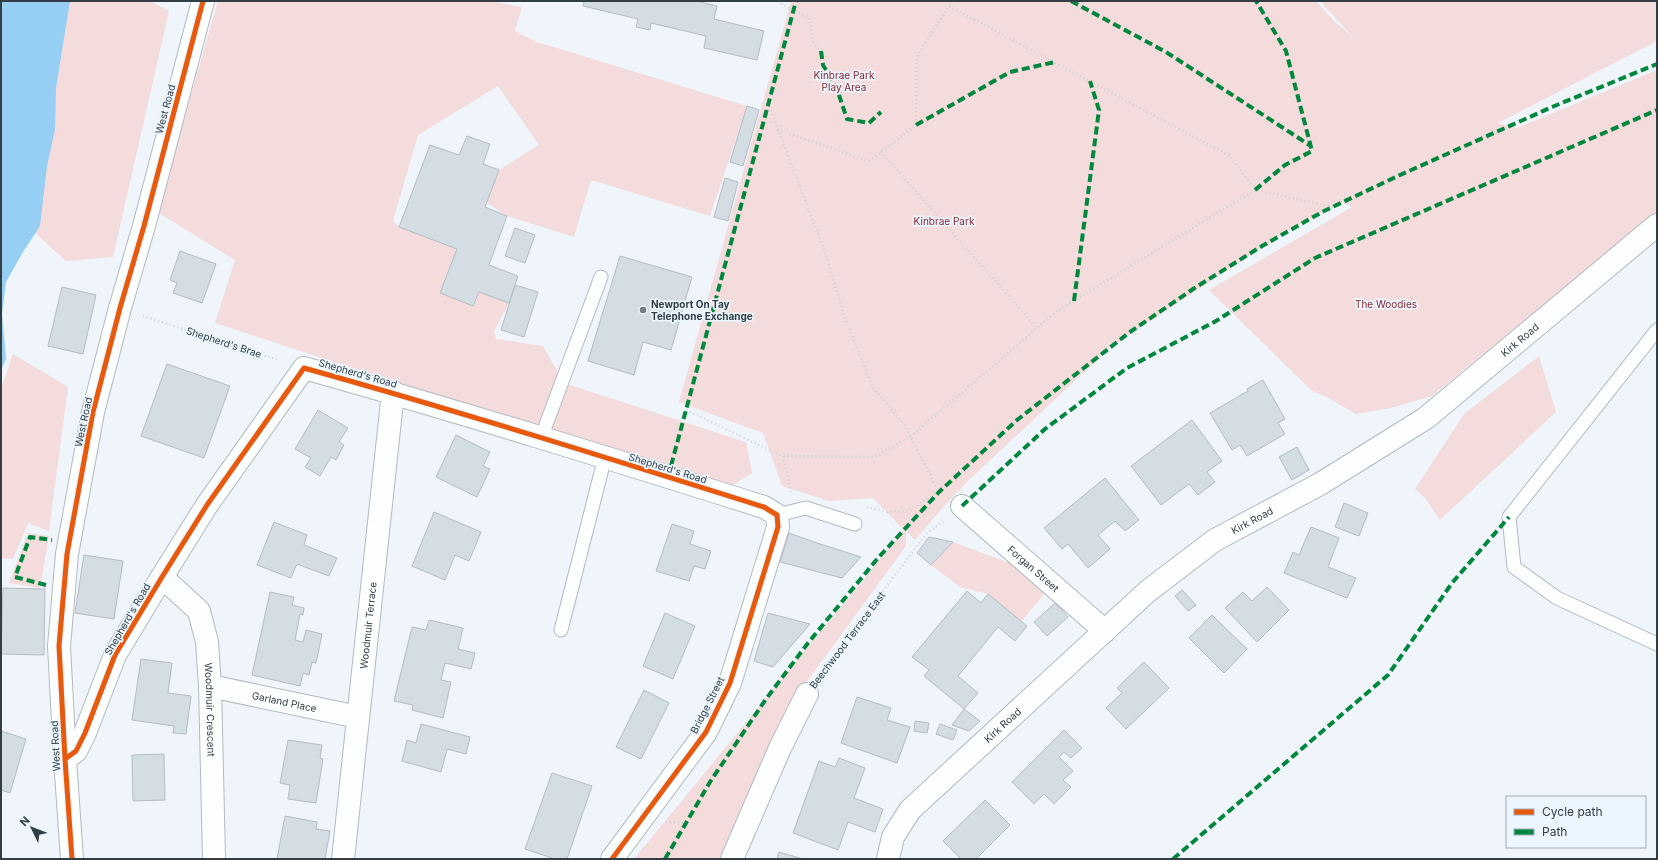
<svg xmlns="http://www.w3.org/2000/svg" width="1658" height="860" viewBox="0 0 1658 860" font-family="Inter,sans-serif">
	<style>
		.green { fill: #f4dbdc }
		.water { fill: #96cef4 }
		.building { fill: #d4dde3; stroke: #b5bcc2 }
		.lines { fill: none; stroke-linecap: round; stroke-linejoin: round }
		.service-casing { stroke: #b2bac0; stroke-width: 15 }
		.minor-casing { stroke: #b2bac0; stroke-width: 24 }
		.secondary-casing { stroke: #b2bac0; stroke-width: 24 }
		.path { stroke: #d0d3d5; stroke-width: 2.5; stroke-dasharray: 1 3; stroke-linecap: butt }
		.service { stroke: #fdfefe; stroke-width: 13 }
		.minor { stroke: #fdfefe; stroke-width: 22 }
		.secondary { stroke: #fdfefe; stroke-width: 22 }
		.quiet { stroke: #00873e; stroke-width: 4; stroke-dasharray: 8 4; stroke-linecap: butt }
		.cycleway-casing { stroke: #ebf6fe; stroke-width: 8 }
		.cycleway { stroke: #e8590c; stroke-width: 5 }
		.poi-dot { fill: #747d84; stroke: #ebf6fe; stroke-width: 1.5 }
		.labels { text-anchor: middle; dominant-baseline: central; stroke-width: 3.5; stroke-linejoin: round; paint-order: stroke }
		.park-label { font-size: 10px; fill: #8b252e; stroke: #ebf6fe }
		.street-label { font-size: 10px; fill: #323d45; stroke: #ebf6fe }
		.poi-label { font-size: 10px; font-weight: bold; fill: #323d45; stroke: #ebf6fe; text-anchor: start }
	</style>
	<rect width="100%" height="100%" fill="#eff5fa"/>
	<path class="green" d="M66,1H150L169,11L113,257L66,261L32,230Z
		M218,1H491L522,7L515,31L537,42L747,106L710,216L591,180L574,237L507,216L487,203L499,170L539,145L498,86L418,135L393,221L399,227L457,249L440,293L473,305L479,292L509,303L494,331L496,339L543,346L564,383L746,442L752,473L725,490L215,323L235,260L157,212Z
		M791,1H1316L1334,21L1352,36L1320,1H1657V41L1498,123L1517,128L1657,70V212L1432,396L1391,408L1356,414L1327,397L1312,391L1209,290L1352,207L1343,202L1284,233L1112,346L969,480L946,504L915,540L906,531V546L803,687L719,859H634L904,530L873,498L829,501L782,486L763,433L679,402Z
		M13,354L68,387L49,531L28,523L13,559L1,558V389Z
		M1539,356L1556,412L1440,520L1425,498L1415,489L1464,414Z
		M28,533L49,536L40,588L9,583Z
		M953,542L1015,565L1044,594L1021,622L988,594L960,587L931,565Z"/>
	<path class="water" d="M1,1H70L56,88L55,129L47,166L40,226L23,252L6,282L2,314L6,359L1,370Z"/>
	<path class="building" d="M584,1H696L717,6L714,19L764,31L757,60L704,48L706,36L651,23L650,30L636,27L638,19L583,6Z
		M747,106L759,110L743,166L730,162Z
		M467,136L490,144L483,164L499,170L485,207L507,216L489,265L518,276L509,303L479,292L473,306L440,293L457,249L399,227L430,145L459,155Z
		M725,178L738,182L728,221L714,217Z
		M515,228L535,235L525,263L505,256Z
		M180,251L216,264L202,303L173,293L177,283L170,280Z
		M620,256L692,277L671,350L643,342L634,375L588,361Z
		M515,285L538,292L524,337L501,330Z
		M62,287L96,295L83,354L48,346Z
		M167,364L230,386L204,458L141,436Z
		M1263,380L1285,419L1278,423L1285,434L1247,456L1240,445L1232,450L1210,413L1248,391L1247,389Z
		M318,410L348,428L339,442L344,445L336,460L331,457L320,476L305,467L311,458L295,449Z
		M1192,420L1222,461L1207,472L1215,482L1198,495L1189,484L1161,505L1131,466Z
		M456,435L490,452L483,466L490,469L477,497L436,477Z
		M1297,447L1309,470L1292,480L1279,457Z
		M1105,478L1139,520L1125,531L1115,521L1098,535L1110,549L1088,568L1068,544L1062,549L1044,528Z
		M1344,503L1368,513L1359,536L1335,527Z
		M434,512L481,532L469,561L455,555L445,580L412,566Z
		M274,522L307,535L304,545L337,558L329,576L297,564L291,578L257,565Z
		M672,524L694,531L690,544L711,551L705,569L694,566L689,581L656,571Z
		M1311,527L1339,538L1328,567L1356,578L1347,598L1284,573L1293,552L1299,555Z
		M789,533L817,543L861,557L842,578L780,562Z
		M929,537L953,542L931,565L917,553Z
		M84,555L123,561L114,619L75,613Z
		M1267,587L1289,610L1257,642L1225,608L1243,592L1252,601Z
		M3,588L45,589L44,655L1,654Z
		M1182,590L1196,605L1188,611L1175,596Z
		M967,591L981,603L988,594L1027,626L1015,641L998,627L958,676L978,693L964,709L924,676L929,670L912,657Z
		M270,592L294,597L292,605L304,608L303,615L300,614L295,640L303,642L306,630L322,634L316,663L312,662L309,675L303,673L300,686L252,675Z
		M1055,603L1068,617L1047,636L1034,622Z
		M665,613L695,626L673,679L643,666Z
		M768,613L810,624L773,667L754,661Z
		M1212,615L1247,649L1224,673L1189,638Z
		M429,620L463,628L458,649L475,653L471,669L445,663L441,680L451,682L443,718L412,710L413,705L394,701L412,627L426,630Z
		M141,659L172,663L168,693L191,696L186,734L173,733L174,726L132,720Z
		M1144,662L1169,688L1126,729L1106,708L1122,693L1117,688Z
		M644,690L669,703L641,759L616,747Z
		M857,697L891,708L887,720L910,727L897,763L841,743Z
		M964,709L980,721L969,731L952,725Z
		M915,721L929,723L927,733L914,731Z
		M421,724L470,737L466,754L447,749L441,772L402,761L407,740L416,743Z
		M940,724L957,730L953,740L936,734Z
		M1064,730L1082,748L1071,758L1064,752L1059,757L1073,771L1063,780L1071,787L1054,804L1044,794L1034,804L1012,782Z
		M1,731L26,739L10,793L1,790Z
		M288,740L322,745L320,758L323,759L316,803L288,799L290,785L280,783Z
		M164,754L165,800L133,801L132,755Z
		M839,758L865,768L854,798L883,809L875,832L848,822L838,850L793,833L819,761L835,767Z
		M552,773L592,786L567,859H555L525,849Z
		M985,800L1010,825L976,859H961L943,841Z
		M285,816L317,822L316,829L330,831L325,859H277Z
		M779,852L803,859H777Z"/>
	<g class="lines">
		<defs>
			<path id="service" d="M1657,330L1509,517L1514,567L1557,598L1657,644
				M541,438L601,277
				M777,515L806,508L855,524
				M561,630L605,457"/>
			<g id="minor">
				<path id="s1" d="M962,506L1105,631"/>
				<path id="s2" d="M162,577L199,611L207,642L210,686L214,859"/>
				<path id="s3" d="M210,686L358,717"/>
				<path d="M65,759L76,751L85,733L115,655L162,577L207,505L304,368C458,411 611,459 764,507L777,515L778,527L730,683L706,732L612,859"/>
				<path id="s4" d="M343,859L393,392"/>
				<path d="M732,859L780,748L807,694"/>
				<path id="s5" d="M888,859L893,837L910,810L1148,591L1215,540L1320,484L1426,418L1657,225"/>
			</g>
			<path id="secondary" d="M72,859L65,759L59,646L67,554L93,412L120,308L144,226L203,1"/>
		</defs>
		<use href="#service" class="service-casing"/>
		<use href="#minor" class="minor-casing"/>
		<use href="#secondary" class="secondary-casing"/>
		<path class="path" d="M778,1C787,9 798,12 809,17L814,44L821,51
			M768,103L826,255L845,318L873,388L904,424L939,492L941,494
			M778,130L869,161L916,125L917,56L949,6L1230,156L1255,190
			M881,152L1037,328
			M143,316L279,360
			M686,410L782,456L874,457L910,437L1057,311L1255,190L1334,207
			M783,456L791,492
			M867,507L887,512L908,511L938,492
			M820,674L927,533L944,521
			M670,822L685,823"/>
		<use href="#service" class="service"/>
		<use href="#minor" class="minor"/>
		<use href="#secondary" class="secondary"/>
		<path class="quiet" d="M1071,1L1166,52L1311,146
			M821,51L823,65L837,89L847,119L869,123L881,112
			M916,125L1010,72L1055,62
			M1255,190L1285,165L1312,151L1286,51L1256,1
			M1074,301L1099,110L1090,81
			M668,477L796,1
			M962,506L1045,429L1127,368L1216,321L1315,258L1657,110
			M46,585L15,577L30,537L52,540
			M665,859L710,782L766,699L808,643L878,558L939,492L1017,420L1130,332L1193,289L1262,246L1324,211L1400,175L1552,107L1657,64
			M1173,859L1388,675L1452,583L1509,517"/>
		<defs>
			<path id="cycleway" d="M65,759L76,751L85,733L115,655L162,577L207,505L304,368C458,411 611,459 764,507L777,515L778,527L730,683L706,732L612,859
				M72,859L65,759L59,646L67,554L93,412L120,308L144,226L203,1"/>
		</defs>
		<use href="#cycleway" class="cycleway-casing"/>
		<use href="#cycleway" class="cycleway"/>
	</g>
	<circle class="poi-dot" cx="643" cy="310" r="4"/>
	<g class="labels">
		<g class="park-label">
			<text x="844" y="75">Kinbrae Park<tspan x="844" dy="12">Play Area</tspan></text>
			<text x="944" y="221">Kinbrae Park</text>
			<text x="1386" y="304">The Woodies</text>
		</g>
		<g class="street-label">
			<text transform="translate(165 109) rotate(-75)">West Road</text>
			<text stroke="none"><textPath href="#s5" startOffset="828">Kirk Road</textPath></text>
			<text transform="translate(224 342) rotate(18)">Shepherd's Brae</text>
			<text transform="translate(358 373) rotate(16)">Shepherd's Road</text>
			<text transform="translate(83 422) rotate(-78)">West Road</text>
			<text transform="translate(668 468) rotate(17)">Shepherd's Road</text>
			<text stroke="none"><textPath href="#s5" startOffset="504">Kirk Road</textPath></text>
			<text stroke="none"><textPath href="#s1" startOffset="95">Forgan Street</textPath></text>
			<text transform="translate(127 619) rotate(-60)">Shepherd's Road</text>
			<text stroke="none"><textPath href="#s4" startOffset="235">Woodmuir Terrace</textPath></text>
			<text transform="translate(847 640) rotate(-53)">Beechwood Terrace East</text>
			<text stroke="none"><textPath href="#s3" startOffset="76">Garland Place</textPath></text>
			<text transform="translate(707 705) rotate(-63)">Bridge Street</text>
			<text stroke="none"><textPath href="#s2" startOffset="150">Woodmuir Crescent</textPath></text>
			<text stroke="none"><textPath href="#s5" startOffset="180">Kirk Road</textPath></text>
			<text transform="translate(55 746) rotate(-93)">West Road</text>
		</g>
		<g class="poi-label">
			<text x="651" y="304">Newport On Tay<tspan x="651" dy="12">Telephone Exchange</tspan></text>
		</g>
	</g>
	<rect width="1658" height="860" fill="none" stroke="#323d45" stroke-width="4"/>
	<rect x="1506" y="796" width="140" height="52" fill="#ebf6fe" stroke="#a1acb4"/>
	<rect x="1514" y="809" width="20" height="6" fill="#e8590c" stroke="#a1acb4"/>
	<text x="1542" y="816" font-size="12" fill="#323d45">Cycle path</text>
	<rect x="1514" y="829" width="20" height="6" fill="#00873e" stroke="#a1acb4"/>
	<text x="1542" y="836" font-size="12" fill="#323d45">Path</text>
	<g transform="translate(32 828) rotate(313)" stroke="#ebf6fe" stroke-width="3" paint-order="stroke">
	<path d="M0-3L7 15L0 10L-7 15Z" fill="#323d45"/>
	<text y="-6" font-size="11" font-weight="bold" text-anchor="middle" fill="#323d45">N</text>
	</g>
</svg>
